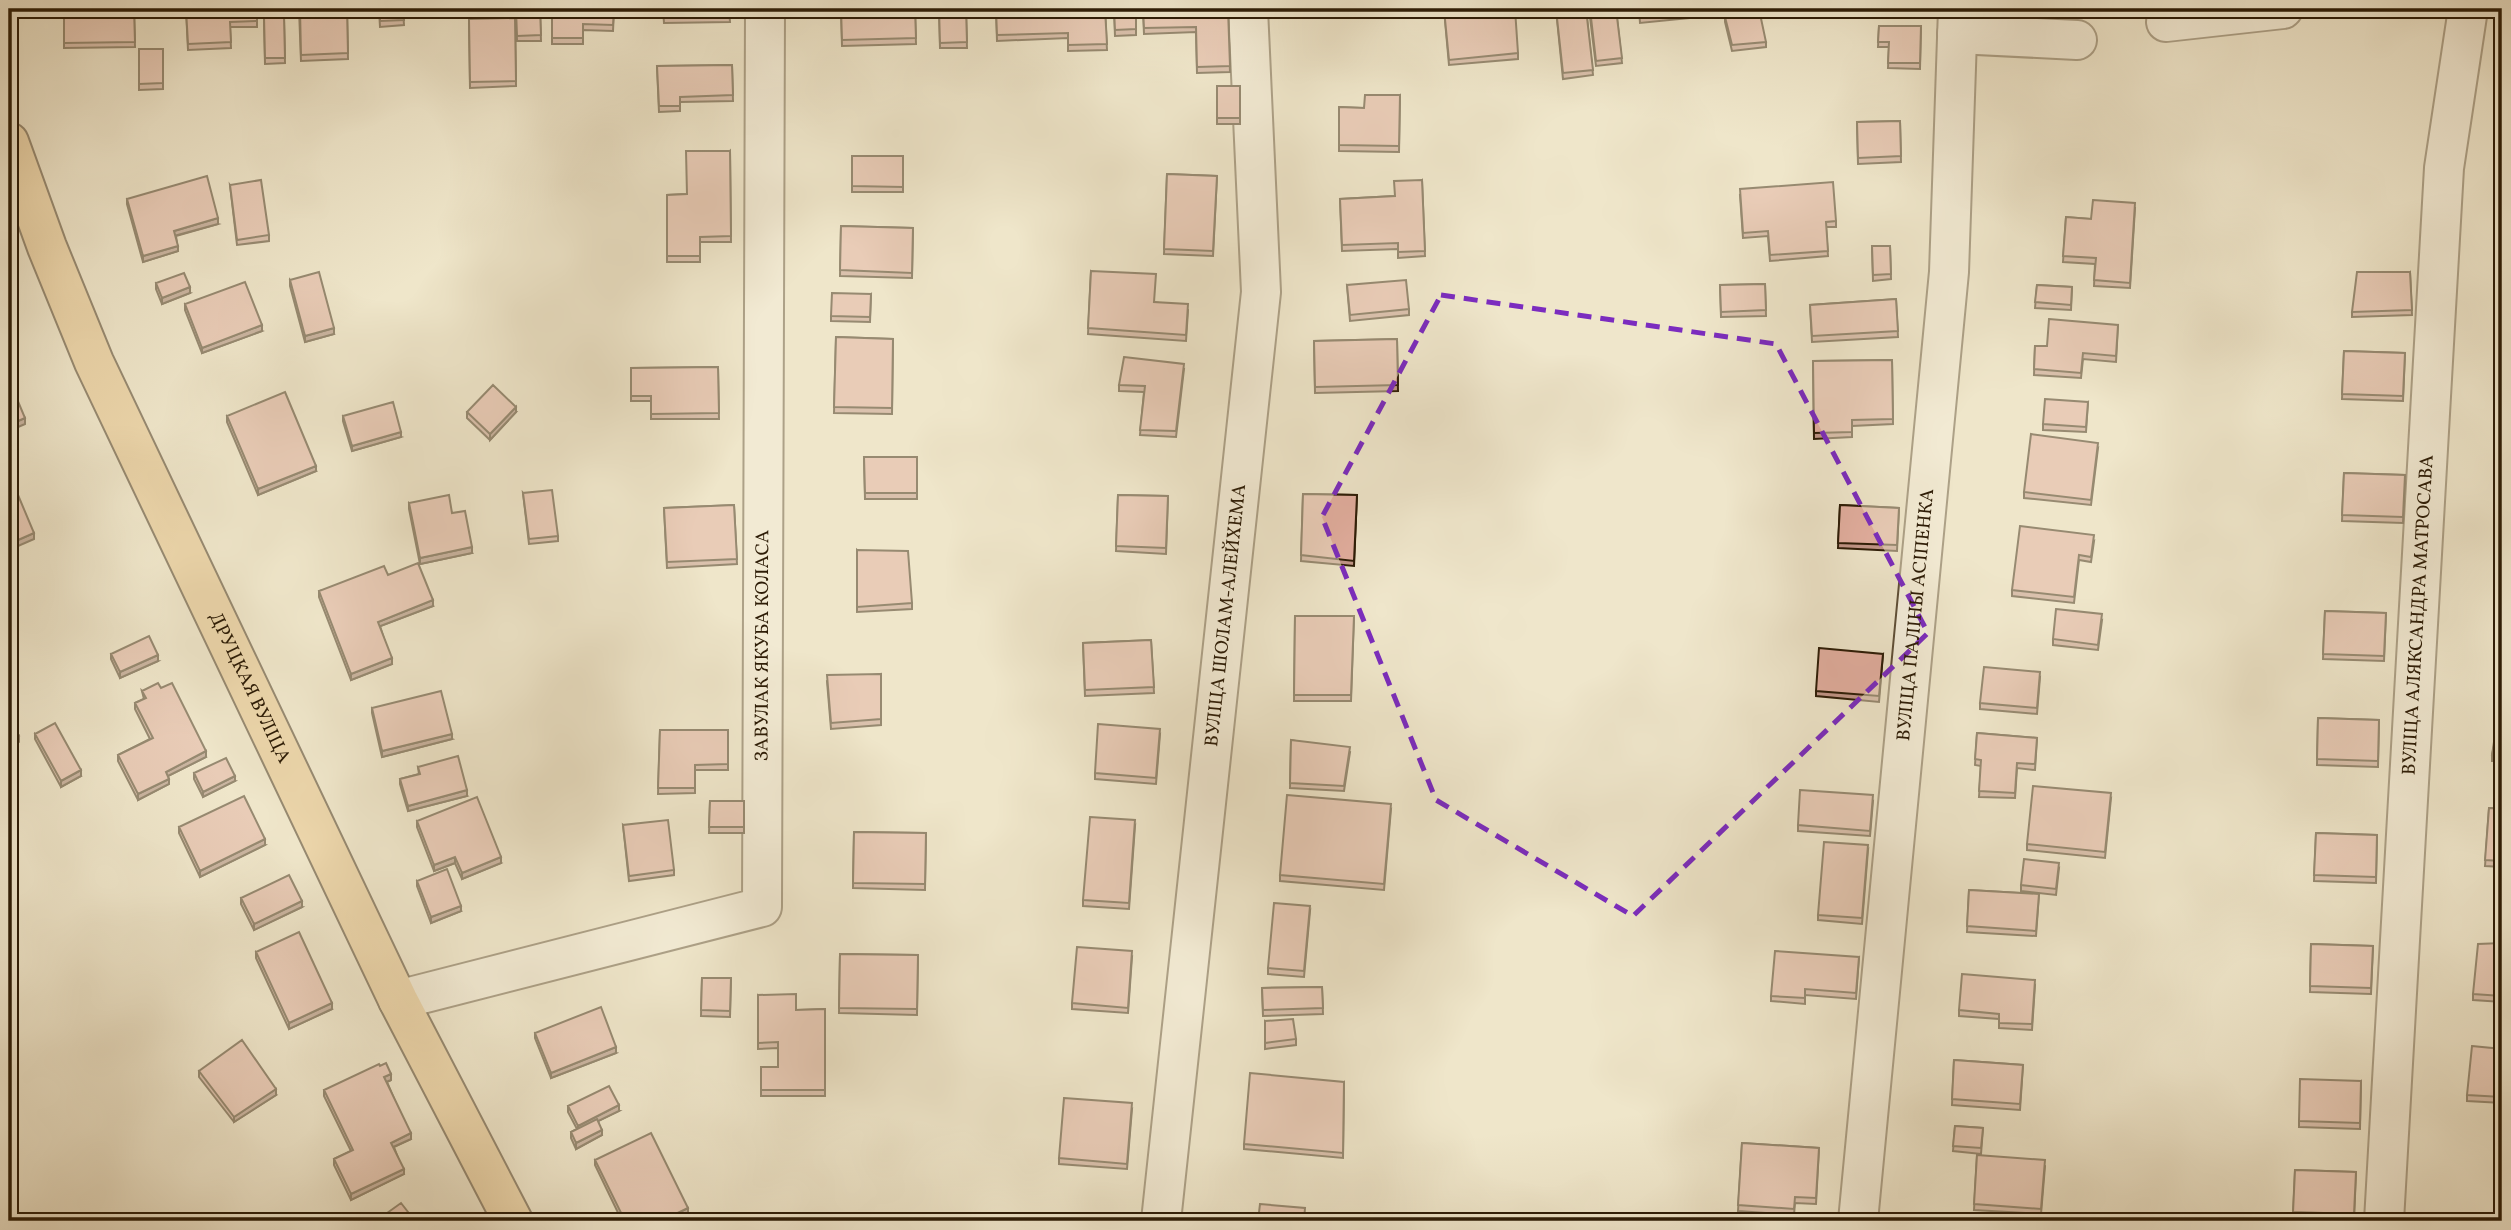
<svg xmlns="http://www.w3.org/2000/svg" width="2511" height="1230" viewBox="0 0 2511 1230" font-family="Vollkorn,serif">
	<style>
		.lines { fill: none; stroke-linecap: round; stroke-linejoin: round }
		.minor-casing { stroke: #5e4e37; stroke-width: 42 }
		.major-casing { stroke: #2d1c06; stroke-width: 42 }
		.minor { stroke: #f5efdd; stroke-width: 38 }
		.major { stroke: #e8c386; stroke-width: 38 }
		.wall { fill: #c29689; stroke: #2d1c06; stroke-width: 2 }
		.shaded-wall { fill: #9e7a6f; stroke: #2d1c06; stroke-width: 2 }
		.building { fill: #e2ae9f; stroke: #2d1c06; stroke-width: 2 }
		.marked { fill: none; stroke: #7b2cbf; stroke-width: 5; stroke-dasharray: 14 9; stroke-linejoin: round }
		.labels { text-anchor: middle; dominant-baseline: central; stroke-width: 5; stroke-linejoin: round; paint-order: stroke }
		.street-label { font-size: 19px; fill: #2d1c06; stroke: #f5efdd }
	</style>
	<rect width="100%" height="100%" fill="#efe6cb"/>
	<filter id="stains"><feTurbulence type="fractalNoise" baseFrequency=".00286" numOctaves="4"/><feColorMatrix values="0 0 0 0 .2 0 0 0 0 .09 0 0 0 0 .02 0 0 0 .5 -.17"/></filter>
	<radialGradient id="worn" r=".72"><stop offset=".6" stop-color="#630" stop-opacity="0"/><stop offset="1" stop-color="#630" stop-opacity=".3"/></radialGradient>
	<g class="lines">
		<defs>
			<g id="minor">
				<path d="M2166,22L2283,9"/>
				<path d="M1957,34L2077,40"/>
				<path id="s1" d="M398,1000L762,907L765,9"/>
				<path id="s2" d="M1161,1221L1261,292L1248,9"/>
				<path id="s3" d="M1858,1221L1949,272L1958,9"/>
				<path id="s4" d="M2384,1221L2444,168L2468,9"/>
			</g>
			<g id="major">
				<path id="s5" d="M9,142L47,247L94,362L398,1000L513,1221"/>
			</g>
		</defs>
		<use href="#minor" class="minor-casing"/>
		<use href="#major" class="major-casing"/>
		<use href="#minor" class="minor"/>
		<use href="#major" class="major"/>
	</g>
	<path class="wall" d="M64,9H134L135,47L64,48Z
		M186,9H257V27H230L231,48L188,50Z
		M299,9H347L348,59L301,61Z
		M379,9H403L404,25L380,27Z
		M516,9H540L541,41H517Z
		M552,9H614L613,31L583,30V44H552Z
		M633,9H651V15H633Z
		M663,9H729L730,22L664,23Z
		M841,9H915L916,44L842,46Z
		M939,9H966L967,48H940Z
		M996,9H1105L1107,50L1068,51V38L997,41Z
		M1114,9H1136V35L1115,36Z
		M1143,9H1228L1230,72L1197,73L1196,32L1144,34Z
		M1444,9L1518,53V59L1449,65Z
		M1556,9H1586L1593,75L1563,79Z
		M1589,9H1616L1622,63L1596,66Z
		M1639,9H1709V16L1640,23Z
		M264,17H284L285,63L265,64Z
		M1725,17L1766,42V47L1732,51L1725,22Z
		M515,18L516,86L470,88L469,19Z
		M1879,26H1921L1920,69L1888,68L1889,47H1878Z
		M139,49H163V89L139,90Z
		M732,65L733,101L680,102V111L659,112L657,66Z
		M1217,86H1240V124H1217Z
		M1400,95L1399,152L1339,151V107L1364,108Z
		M1900,121L1901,162L1858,164L1857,122Z
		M730,151L731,242H700V262H667V195L687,194Z
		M852,156H903V192H852Z
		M1167,174L1217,176L1213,256L1164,254Z
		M1422,180L1425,256L1398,258V249L1342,251L1340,199L1395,196Z
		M230,185L269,235V241L237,245Z
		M1740,195L1836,221V227H1826L1828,256L1770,261L1768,236L1743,238Z
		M127,199L218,224L176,236L178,251L143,262L127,204Z
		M2135,208L2130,288L2094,286L2095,264L2063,262L2066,217L2091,219Z
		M841,226L913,228L912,278L840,276Z
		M1872,246H1890L1891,279L1873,281Z
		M1091,271L1155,302L1188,310L1186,341L1088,334Z
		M2410,272L2412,315L2352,317V312Z
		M290,280L334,334L305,342L290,286Z
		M156,283L190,293L162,304L156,289Z
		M1765,284L1766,316L1721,317L1720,285Z
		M1347,285L1409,309V315L1350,321Z
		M2037,285L2072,287L2071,310L2035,308Z
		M871,294L870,322L831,321V316Z
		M1896,299L1898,337L1812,342L1810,305Z
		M185,304L262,331L202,353L185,310Z
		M2118,325L2116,362L2083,359L2081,378L2034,375L2035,346H2047Z
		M836,337L893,339L892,414L834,413Z
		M1397,339L1398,391L1315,393L1314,341Z
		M2344,351L2405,353L2403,401L2342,399Z
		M1892,360L1893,424L1852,426V437L1814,439L1813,361Z
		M718,367L719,419H651V401H631V368Z
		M1184,369L1176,437L1140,435L1144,392L1119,391V385Z
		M2088,402L2086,432L2043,430V424Z
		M467,412H516L490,440L467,418Z
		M227,416L316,471L258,495L227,422Z
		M343,416L401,437L352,451L343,421Z
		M2098,448L2091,505L2024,498V492Z
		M864,457H917V499H865Z
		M2344,473L2405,475L2403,523L2342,521Z
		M523,493L558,536V541L529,544Z
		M1303,494L1357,495L1354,566L1301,561Z
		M1118,495L1168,496L1166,554L1116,551Z
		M409,503L472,553L420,564L409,509Z
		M734,505L737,564L667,568L664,508Z
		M1840,505L1899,508L1897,551L1838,548Z
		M2094,541L2091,562L2079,560L2074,603L2012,596V590Z
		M857,550L912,603V609L857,612Z
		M388,575L433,606L380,626L392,664L351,680L319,597V591Z
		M2325,611L2386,613L2384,661L2323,659Z
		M1295,616H1354L1351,701H1294Z
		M2102,620L2098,650L2053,645V639Z
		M1151,640L1154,693L1085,696L1083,643Z
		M111,654L158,661L120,678L111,659Z
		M1883,654L1879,702L1816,696V691Z
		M881,674V725L831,729L827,681Z
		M2040,677L2037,714L1980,709V703Z
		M142,691L206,757L168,776L169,784L138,800L118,761V755L150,739L135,709V703L144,699Z
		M372,708L452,739L382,757L372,713Z
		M2502,709V761H2492V755Z
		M2318,718L2379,720L2378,767L2317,765Z
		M660,730H728V770H695V793L658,794Z
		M1977,733L2037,738L2035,770L2017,768L2015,798L1979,797L1981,766L1975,765Z
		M35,734L81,776L61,787L35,739Z
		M1160,734L1156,784L1095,779V773Z
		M1291,740L1350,752L1344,791L1290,788Z
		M418,767L467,796L408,811L400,784V779L419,774Z
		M194,773L235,781L203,797L194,779Z
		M2111,798L2105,858L2027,850V844Z
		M710,801H744V833H709Z
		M1873,801L1870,836L1798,831V825Z
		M2489,808L2502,809V867L2485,866Z
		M1391,809L1384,890L1280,881V875Z
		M417,821L501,863L462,879L455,863L434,871L417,827Z
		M623,825L674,870V875L629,881Z
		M1135,826L1129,909L1083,906V900Z
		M179,827L265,845L200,877L179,833Z
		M854,832L926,833L925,890L853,888Z
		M2316,833L2377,835L2376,883L2314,881Z
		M1868,850L1862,924L1818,920V915Z
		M2059,868L2056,895L2021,891V885Z
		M417,881L461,911L431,923L417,886Z
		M1969,890L2039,894L2036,936L1967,932Z
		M241,898L302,907L254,930L241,904Z
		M1310,911L1304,977L1268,974V968Z
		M2502,943V1002L2473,1000V994Z
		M2311,944L2373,946L2371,994L2310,992Z
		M256,952L332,1009L289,1029L256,958Z
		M840,954L918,955L917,1015L839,1013Z
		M1132,957L1128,1013L1072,1009V1003Z
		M1859,957L1856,999L1805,995V1004L1771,1001V996Z
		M702,978H731L730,1017L701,1016Z
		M2035,985L2032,1030L1999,1028V1019L1959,1016V1010Z
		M1322,987L1323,1014L1263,1016L1262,988Z
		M758,995L796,1010L825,1009V1096H761V1067H778V1048L758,1049Z
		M1265,1021L1296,1039V1045L1265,1049Z
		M535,1033L616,1053L551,1078L535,1038Z
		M2502,1049V1103L2467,1101V1095Z
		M1954,1060L2023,1065L2020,1110L1952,1105Z
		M199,1071L276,1095L234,1122L199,1077Z
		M391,1080L387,1082L411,1139L394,1147L404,1174L351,1200L334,1165V1159L351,1151L324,1096V1090Z
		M2361,1081L2360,1129L2299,1127V1121Z
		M1344,1082L1343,1158L1244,1149V1144Z
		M568,1106L619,1111L598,1121L602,1135L576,1149L571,1138V1132L577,1129L568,1112Z
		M1132,1109L1127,1169L1059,1164V1158Z
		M1955,1126L1983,1128L1981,1154L1953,1151Z
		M1742,1143L1819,1148L1816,1204L1795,1203L1794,1215L1738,1211Z
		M1977,1155L2045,1166L2041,1214L1974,1210Z
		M595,1160L688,1214L672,1221H622L595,1165Z
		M2295,1170L2356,1172L2354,1220L2293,1218Z"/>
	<path class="shaded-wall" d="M218,218V224L174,236V231Z
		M178,246V251L143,262V256Z
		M190,287V293L162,304V298Z
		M262,325V331L202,353V348Z
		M334,328V334L305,342V336Z
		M516,407V412L490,440V434Z
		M25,418V424L9,431V425Z
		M401,432V437L352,451V446Z
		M316,466V471L258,495V489Z
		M34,533V539L9,550V544Z
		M472,547V553L420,564V558Z
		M433,600V606L378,627V622Z
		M158,655V661L120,678V672Z
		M392,658V664L351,680V674Z
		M452,734V739L382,757V751Z
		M19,736V742L9,747V742Z
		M206,751V757L166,777V772Z
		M81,770V776L61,787V781Z
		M235,776V781L203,797V792Z
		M169,779V784L138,800V794Z
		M467,790V796L408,811V806Z
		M265,839V845L200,877V871Z
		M455,857V863L434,871V865Z
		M501,857V863L462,879V873Z
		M302,901V907L254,930V924Z
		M461,906V911L431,923V917Z
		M332,1003V1009L289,1029V1023Z
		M616,1047V1053L551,1078V1073Z
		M391,1074V1080L384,1083V1077Z
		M276,1089V1095L234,1122V1117Z
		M619,1105V1111L578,1131V1126Z
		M602,1130V1135L576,1149V1143Z
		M411,1133V1139L391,1148V1143Z
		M404,1169V1174L351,1200V1194Z
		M688,1208V1214L672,1221H661Z"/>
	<path class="building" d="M64,9H134L135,42L64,43Z
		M186,9H257V21L230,22L231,42L188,44Z
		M300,9H347L348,53L301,55Z
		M380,9H403L404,20L380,21Z
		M516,9H540L541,35L517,36Z
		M552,9H614L613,25L583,24V38H552Z
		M663,9H729L730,17L664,18Z
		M841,9H915L916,38L842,40Z
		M939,9H966L967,42L940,43Z
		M996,9H1105L1107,44L1068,45V33L997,35Z
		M1114,9H1136V29L1115,30Z
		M1143,9H1228L1230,66L1197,67L1196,27L1144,28Z
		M1444,9H1515L1518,53L1449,60Z
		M1556,9H1586L1593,70L1563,73Z
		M1590,9H1616L1622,58L1596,61Z
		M1639,9H1709V11L1640,17Z
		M1751,9H1759L1766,42L1732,45L1725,17Z
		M264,17H284L285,58H265Z
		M515,18L516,81L470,82L469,19Z
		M1879,26H1921L1920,63H1888L1889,42H1878Z
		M139,49H163V83L139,84Z
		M732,65L733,95L680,97V106H659L657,66Z
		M1217,86H1240V118H1217Z
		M1365,95H1400L1399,146L1339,145V107L1364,108Z
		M1900,121L1901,156L1858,158L1857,122Z
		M686,151H730L731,236L700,237V256H667V195L687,194Z
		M852,156H903V187L852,186Z
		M1167,174L1217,176L1213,251L1164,249Z
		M207,176L218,218L174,231L178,246L143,256L127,199Z
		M261,180L269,235L237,240L230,185Z
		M1422,180L1425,251L1398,252V243L1342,245L1340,199L1395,196L1394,181Z
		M1833,182L1836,221L1826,222L1828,251L1770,255L1768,231L1743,233L1740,189Z
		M2093,200L2135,203L2130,283L2094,280L2096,258L2063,256L2066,217L2091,219Z
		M841,226L913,228L912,273L840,270Z
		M1872,246H1890L1891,274L1873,275Z
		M1091,271L1156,274L1154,302L1188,304L1186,335L1088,328Z
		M319,272L334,328L305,336L290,280Z
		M2357,272H2410L2412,310L2352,312Z
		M184,273L190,287L162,298L156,283Z
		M1406,280L1409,309L1350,315L1347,285Z
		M245,282L262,325L202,348L185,304Z
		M1765,284L1766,310L1721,312L1720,285Z
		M2037,285L2072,287L2071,305L2035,302Z
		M832,293L871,294L870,317L831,316Z
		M1896,299L1898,331L1812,336L1810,305Z
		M2049,319L2118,325L2116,356L2083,353L2081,373L2034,369L2035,346H2047Z
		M836,337L893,339L892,408L834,407Z
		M1397,339L1398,385L1315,387L1314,341Z
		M2344,351L2405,353L2403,396L2342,394Z
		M1124,357L1184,364L1176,431L1140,430L1145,386L1119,385Z
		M1892,360L1893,419L1852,420V432L1814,433L1813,361Z
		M718,367L719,413L651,414V396H631V368Z
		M9,380L25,418L9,425Z
		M493,385L516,407L490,434L467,412Z
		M285,392L316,466L258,489L227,416Z
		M2045,399L2088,402L2086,427L2043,424Z
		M393,402L401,432L352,446L343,416Z
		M2031,434L2098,443L2091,500L2024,492Z
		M864,457H917V493H865Z
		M2344,473L2405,475L2403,517L2342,515Z
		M552,490L558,536L529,539L523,493Z
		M1303,494L1357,495L1354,561L1301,555Z
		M18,495L34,533L9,544V499Z
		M449,495L452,513L465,511L472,547L420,558L409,503Z
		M1118,495L1168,496L1166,548L1116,546Z
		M734,505L737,559L667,562L664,508Z
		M1840,505L1899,508L1897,545L1838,543Z
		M2020,526L2094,535L2091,557L2079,555L2074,597L2012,590Z
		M857,550L908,551L912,603L857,607Z
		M418,563L433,600L378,622L392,658L351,674L319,591L384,566L388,575Z
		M2056,609L2102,614L2098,645L2053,639Z
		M2325,611L2386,613L2384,656L2323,654Z
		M1295,616H1354L1351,695H1294Z
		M149,636L158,655L120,672L111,654Z
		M1151,640L1154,687L1085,690L1083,643Z
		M1819,648L1883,654L1879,696L1816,691Z
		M1984,667L2040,672L2037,708L1980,703Z
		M881,674V719L831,723L827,675Z
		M158,683L161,688L172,683L206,751L166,772L169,779L138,794L118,755L153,738L135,703L146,698L142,691Z
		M441,691L452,734L382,751L372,708Z
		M2499,709H2502V756L2492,755Z
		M9,717L19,736L9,742Z
		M2318,718L2379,720L2378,761L2317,759Z
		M55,723L81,770L61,781L35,734Z
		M1098,724L1160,729L1156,778L1095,773Z
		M660,730H728V764L695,765V788H658Z
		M1977,733L2037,738L2035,764L2017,763L2015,793L1979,791L1981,760L1975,759Z
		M1291,740L1350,747L1344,786L1290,783Z
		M458,756L467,790L408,806L400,779L420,774L418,767Z
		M226,758L235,776L203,792L194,773Z
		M2033,786L2111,793L2105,852L2027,844Z
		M1800,790L1873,795L1870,831L1798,825Z
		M1287,795L1391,804L1384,884L1280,875Z
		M244,796L265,839L200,871L179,827Z
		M477,797L501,857L462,873L455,857L434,865L417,821Z
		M710,801H744V827H709Z
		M2489,808L2502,809V861L2485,860Z
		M1090,817L1135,820L1129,903L1083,900Z
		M668,820L674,870L629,876L623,825Z
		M854,832L926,833L925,884L853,883Z
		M2316,833L2377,835L2376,877L2314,875Z
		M1824,842L1868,845L1862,918L1818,915Z
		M2024,859L2059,863L2056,889L2021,885Z
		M447,869L461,906L431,917L417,881Z
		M289,875L302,901L254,924L241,898Z
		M1969,890L2039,894L2036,931L1967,926Z
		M1274,903L1310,906L1304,971L1268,968Z
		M299,932L332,1003L289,1023L256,952Z
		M2502,943V996L2473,994L2478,944Z
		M2311,944L2373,946L2371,988L2310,986Z
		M1077,947L1132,951L1128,1008L1072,1003Z
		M1775,951L1859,957L1856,993L1805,989V998L1771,996Z
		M840,954L918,955L917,1009L839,1008Z
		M1962,974L2035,980L2032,1024L1999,1023V1014L1959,1010Z
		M702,978H731L730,1011L701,1010Z
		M1322,987L1323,1008L1263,1010L1262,988Z
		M796,994V1010L825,1009V1090H761V1067H778V1042L758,1043V995Z
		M601,1007L616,1047L551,1073L535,1033Z
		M1293,1019L1296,1039L1265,1043V1021Z
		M242,1040L276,1089L234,1117L199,1071Z
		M2472,1046L2502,1049V1097L2467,1095Z
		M1954,1060L2023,1065L2020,1104L1952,1099Z
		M386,1063L391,1074L384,1077L411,1133L391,1143L404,1169L351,1194L334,1159L353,1150L324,1090L379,1064L380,1066Z
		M1250,1073L1344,1082L1343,1153L1244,1144Z
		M2300,1079L2361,1081L2360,1123L2299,1121Z
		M609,1086L619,1105L578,1126L568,1106Z
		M1064,1098L1132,1103L1127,1164L1059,1158Z
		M597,1119L602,1130L576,1143L571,1132Z
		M1955,1126L1983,1128L1981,1148L1953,1146Z
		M651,1133L688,1208L661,1221H625L595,1160Z
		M1742,1143L1819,1148L1816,1198L1795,1197L1794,1209L1738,1205Z
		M1977,1155L2045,1160L2041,1209L1974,1204Z
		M2295,1170L2356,1172L2354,1214L2293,1212Z
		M401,1203L415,1221H376Z
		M1260,1204L1305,1208L1304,1221H1258Z
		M2465,1216L2502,1218V1221H2465Z
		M1052,1218L1091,1221H1052Z"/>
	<path d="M0 0H2511V1230H0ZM1441,295L1776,344L1928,633L1633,916L1436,800L1322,517Z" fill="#efe6cb" fill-opacity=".55" fill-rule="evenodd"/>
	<path class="marked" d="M1441,295L1776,344L1928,633L1633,916L1436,800L1322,517Z"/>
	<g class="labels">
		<g class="street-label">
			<text stroke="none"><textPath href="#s4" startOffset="607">ВУЛІЦА АЛЯКСАНДРА МАТРОСАВА</textPath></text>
			<text stroke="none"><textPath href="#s2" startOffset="609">ВУЛІЦА ШОЛАМ-АЛЕЙХЕМА</textPath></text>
			<text stroke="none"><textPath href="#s3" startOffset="609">ВУЛІЦА ПАЛІНЫ АСІПЕНКА</textPath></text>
			<text stroke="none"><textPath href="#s1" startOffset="637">ЗАВУЛАК ЯКУБА КОЛАСА</textPath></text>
			<text stroke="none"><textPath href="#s5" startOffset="597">ДРУЦКАЯ ВУЛІЦА</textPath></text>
		</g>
	</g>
	<rect width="2511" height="1230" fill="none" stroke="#efe6cb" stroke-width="35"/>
	<rect x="10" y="10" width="2490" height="1209" fill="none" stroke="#2d1c06" stroke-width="3.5"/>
	<rect x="18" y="18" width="2476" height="1195" fill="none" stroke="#2d1c06" stroke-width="2"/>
	<rect width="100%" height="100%" filter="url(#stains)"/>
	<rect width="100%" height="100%" fill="url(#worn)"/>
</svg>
